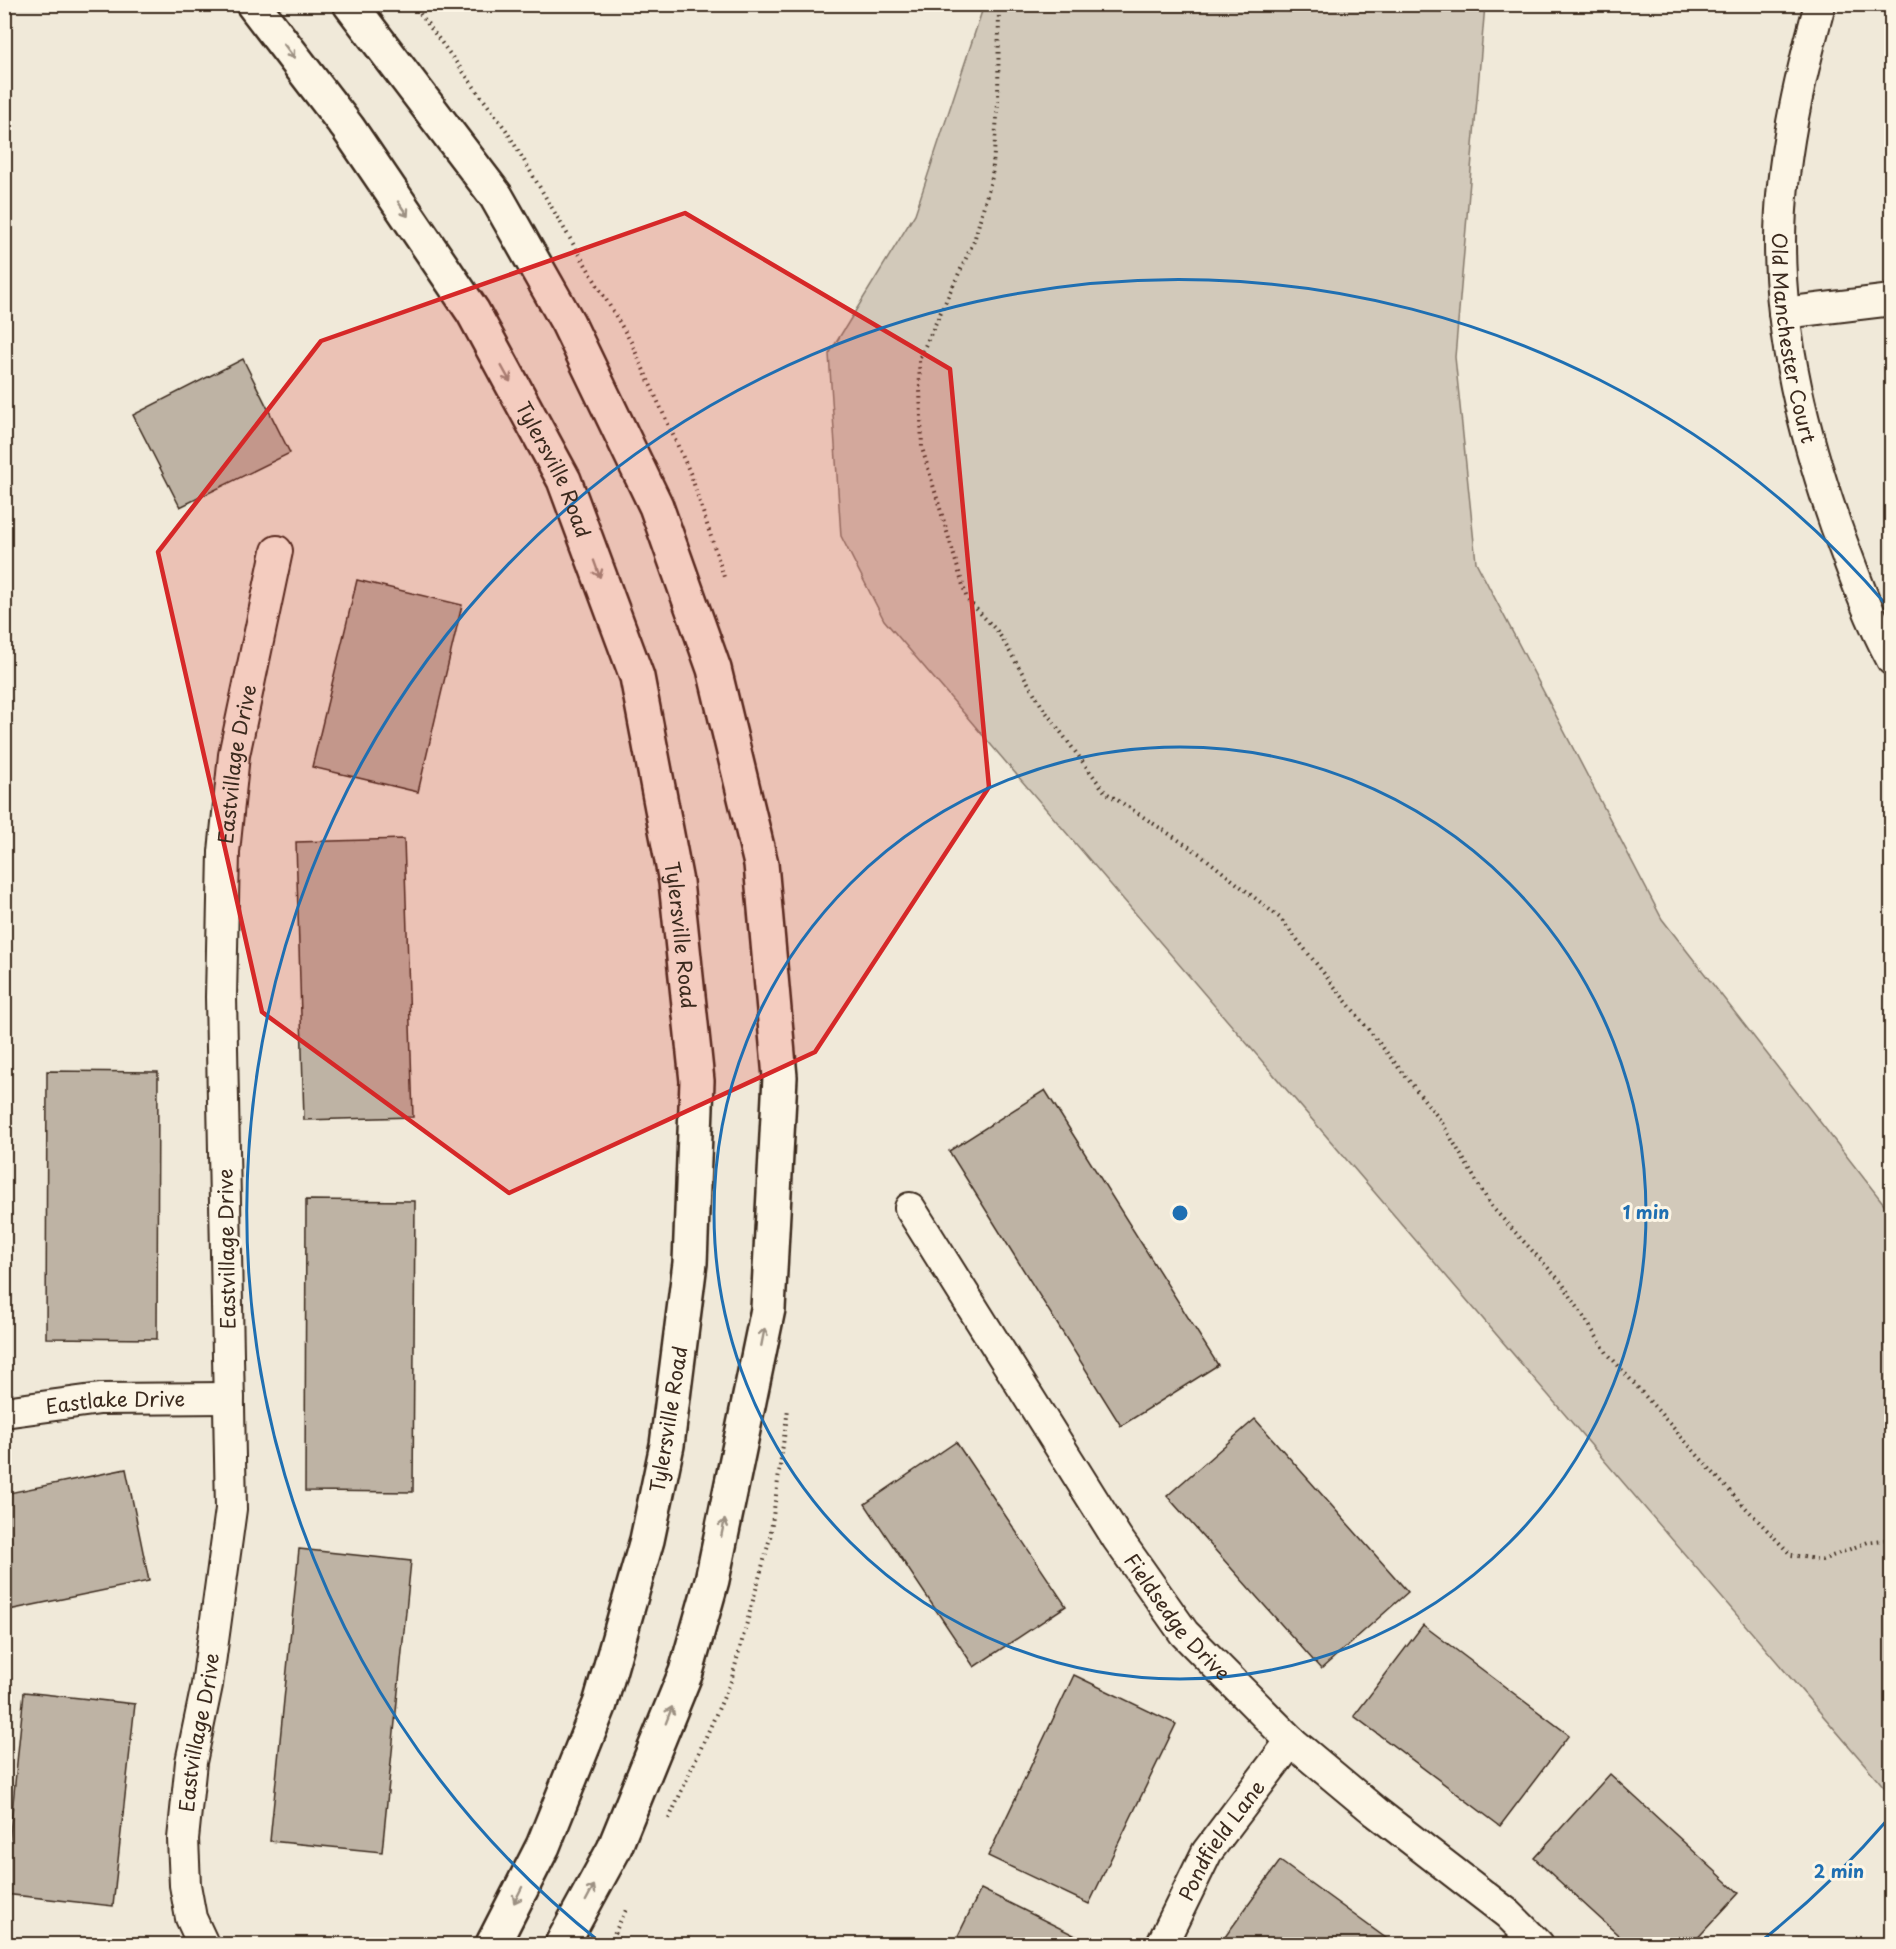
<svg xmlns="http://www.w3.org/2000/svg" width="1896" height="1949" viewBox="0 0 1896 1949" font-family="'Playpen Sans',sans-serif">
	<style>
		.green { fill: #d2c9ba; stroke: #867a6c; stroke-width: 1.5 }
		.building { fill: #beb3a4; stroke: #3b2a1e; stroke-width: 1.5 }
		.lines { fill: none; stroke-linecap: round; stroke-linejoin: round }
		.minor-casing { stroke: #3b2a1e; stroke-width: 34 }
		.secondary-casing { stroke: #3b2a1e; stroke-width: 38 }
		.path { stroke: #3b2a1e; stroke-width: 4; stroke-dasharray: 1.5 4.5; stroke-linecap: butt }
		.minor { stroke: #fcf5e5; stroke-width: 30 }
		.secondary { stroke: #fcf5e5; stroke-width: 33 }
		.oneway { stroke: #9c9082 }
		.marked { fill: #d62828; fill-opacity: 0.2; stroke: #d62828; stroke-width: 4.5; stroke-linejoin: round }
		.ring { fill: none; stroke: #1f6fb2; stroke-width: 3 }
		.labels { text-anchor: middle; dominant-baseline: central; stroke-width: 6; stroke-linejoin: round; paint-order: stroke }
		.street-label { font-size: 20px; fill: #3b2a1e; stroke: #fcf5e5 }
		.centre { fill: #1f6fb2; stroke: #fcf5e5; stroke-width: 3 }
		.ring-label { font-size: 18px; text-anchor: middle; font-weight: bold; fill: #1f6fb2; stroke: #fcf5e5; stroke-width: 6; stroke-linejoin: round; paint-order: stroke }
	</style>
	<rect width="100%" height="100%" fill="#f0e9d9"/>
	<filter id="ink" filterUnits="userSpaceOnUse"><feTurbulence type="fractalNoise" baseFrequency=".0167" numOctaves="2"/><feDisplacementMap in="SourceGraphic" scale="12" xChannelSelector="R" yChannelSelector="G"/><feConvolveMatrix kernelMatrix="1 2 1 2 8 2 1 2 1" color-interpolation-filters="sRGB"/></filter>
	<g filter="url(#ink)">
		<path class="green" d="M984,5H1485L1455,357L1476,562L1662,919L1891,1213V1795L884,620L841,536L829,354L915,214Z"/>
		<path class="building" d="M243,359L290,453L180,507L133,415Z
			M357,580L462,605L418,792L312,767Z
			M404,839L413,1117L304,1120L296,842Z
			M47,1071L158,1072L157,1339L46,1338Z
			M1045,1090L1218,1365L1121,1426L949,1151Z
			M306,1200L415,1201L413,1492L305,1491Z
			M1255,1419L1408,1592L1321,1669L1167,1496Z
			M956,1442L1066,1606L974,1667L865,1504Z
			M126,1469L149,1581L4,1611V1494Z
			M299,1549L411,1561L382,1852L270,1841Z
			M1423,1625L1569,1735L1500,1826L1354,1716Z
			M1074,1675L1176,1724L1089,1904L988,1856Z
			M24,1692L135,1704L113,1906L4,1894Z
			M1610,1774L1739,1893L1692,1944H1628L1534,1858Z
			M1280,1861L1394,1944H1226L1222,1941Z
			M981,1889L1080,1938L1076,1944H954Z"/>
		<g class="lines">
			<defs>
				<g id="minor">
					<path id="s1" d="M1820,4C1799,81 1780,162 1780,242C1780,340 1804,434 1836,526C1853,572 1869,617 1892,660"/>
					<path d="M1784,313L1892,300"/>
					<path id="s2" d="M910,1208L1117,1538L1184,1633L1291,1741L1376,1812L1508,1914L1538,1944"/>
					<path id="s3" d="M4,1412L100,1399L229,1398"/>
					<path id="s4" d="M203,1944L191,1918L185,1885L183,1839L191,1762L207,1685L231,1509L221,997L224,852L234,755L277,551"/>
					<path id="s5" d="M1162,1944L1207,1852L1291,1741"/>
				</g>
				<g id="secondary">
					<path id="s6" d="M253,4L348,128L473,312L564,480L637,677L676,882L697,1081L690,1263L667,1445L647,1540L600,1704L543,1846L493,1944"/>
					<path d="M350,4L496,196L568,323L656,506L714,669L761,864L780,1077L768,1309L712,1580L686,1672L614,1849L562,1944"/>
				</g>
			</defs>
			<use href="#minor" class="minor-casing"/>
			<use href="#secondary" class="secondary-casing"/>
			<path class="path" d="M413,4L506,130L631,342L691,475L725,580
				M999,4L998,104L992,177L974,241L919,359L922,448L967,599L998,632L1043,708L1105,792L1200,854L1280,918L1441,1121L1491,1206L1562,1283L1607,1353L1724,1485L1791,1555L1822,1560L1868,1542L1892,1539
				M669,1819L731,1681L770,1538L788,1409
				M609,1944L626,1910"/>
			<use href="#minor" class="minor"/>
			<use href="#secondary" class="secondary"/>
		</g>
		<defs><path id="oneway-shaft" d="M-6 0H5M1.5-3L5.5 0L1.5 3" fill="none" stroke-width="1.6" stroke-linecap="round" stroke-linejoin="round" transform="scale(1.5)"/></defs>
		<g class="oneway">
			<use href="#oneway-shaft" transform="translate(289 51) rotate(53)"/>
			<use href="#oneway-shaft" transform="translate(403 209) rotate(56)"/>
			<use href="#oneway-shaft" transform="translate(506 374) rotate(61)"/>
			<use href="#oneway-shaft" transform="translate(597 569) rotate(70)"/>
			<use href="#oneway-shaft" transform="translate(763 1337) rotate(-79)"/>
			<use href="#oneway-shaft" transform="translate(723 1528) rotate(-78)"/>
			<use href="#oneway-shaft" transform="translate(669 1715) rotate(-69)"/>
			<use href="#oneway-shaft" transform="translate(590 1893) rotate(-62)"/>
			<use href="#oneway-shaft" transform="translate(518 1895) rotate(117)"/>
		</g>
	</g>
	<path class="marked" d="M685,213L950,369L989,787L815,1052L509,1193L262,1012L158,552L321,341Z"/>
	<g class="ring">
		<circle cx="1180" cy="1213" r="466"/>
		<path d="M1889 1818A932 932 0 0 1 1760 1942M600 1942A932 932 0 1 1 1889 608"/>
	</g>
	<g class="labels">
		<g class="street-label">
			<text stroke="none"><textPath href="#s1" startOffset="339">Old Manchester Court</textPath></text>
			<text stroke="none"><textPath href="#s6" startOffset="556">Tylersville Road</textPath></text>
			<text stroke="none"><textPath href="#s4" startOffset="1188">Eastvillage Drive</textPath></text>
			<text stroke="none"><textPath href="#s6" startOffset="1042">Tylersville Road</textPath></text>
			<text transform="translate(226 1249) rotate(-91)">Eastvillage Drive</text>
			<text stroke="none"><textPath href="#s3" startOffset="112">Eastlake Drive</textPath></text>
			<text transform="translate(668 1419) rotate(-81)">Tylersville Road</text>
			<text stroke="none"><textPath href="#s2" startOffset="489">Fieldsedge Drive</textPath></text>
			<text stroke="none"><textPath href="#s4" startOffset="216">Eastvillage Drive</textPath></text>
			<text stroke="none"><textPath href="#s5" startOffset="120">Pondfield Lane</textPath></text>
		</g>
	</g>
	<circle cx="1180" cy="1213" r="9" class="centre"/>
	<g class="ring-label">
		<text x="1646" y="1219">1 min</text>
		<text x="1839" y="1878">2 min</text>
	</g>
	<rect width="1896" height="1949" fill="none" stroke="#fcf5e5" stroke-width="24"/>
	<rect x="12" y="12" width="1872" height="1925" fill="none" stroke="#3b2a1e" stroke-width="2" filter="url(#ink)"/>
</svg>
